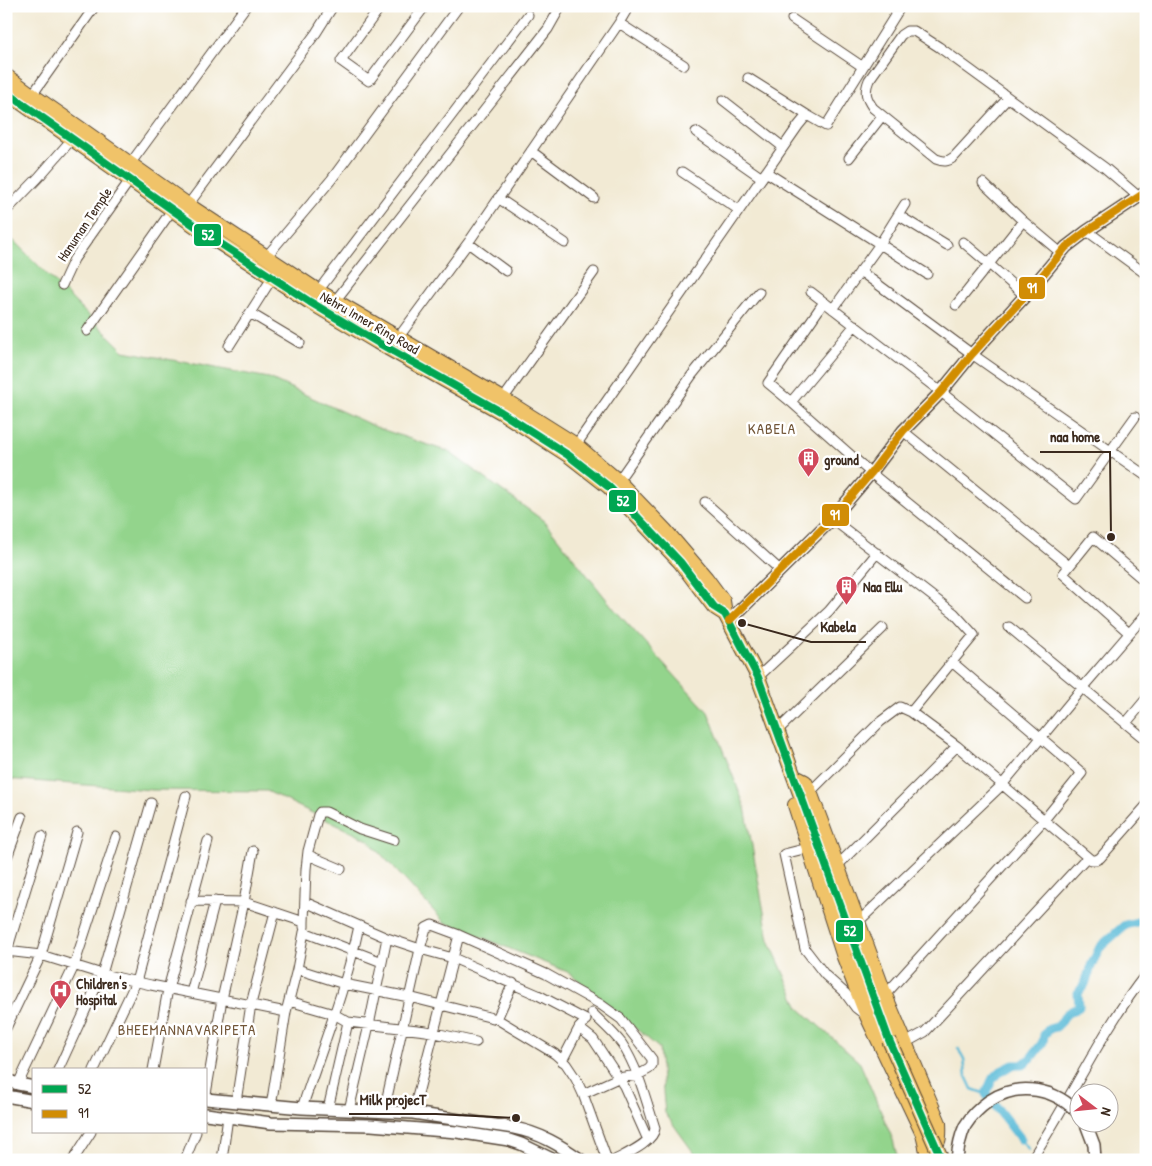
<svg xmlns="http://www.w3.org/2000/svg" width="1152" height="1166" viewBox="0 0 1152 1166" font-family="'Patrick Hand',sans-serif">
	<style>
		.green { fill: #93d48c; stroke: #677f55 }
		.lines { fill: none; stroke-linecap: round; stroke-linejoin: round }
		.stream { stroke: #59bad7; stroke-width: 2.5 }
		.canal { stroke: #59bad7; stroke-width: 9 }
		.minor-casing { stroke: #564739; stroke-width: 11 }
		.tertiary-casing { stroke: #564739; stroke-width: 14 }
		.primary-casing { stroke: #564739; stroke-width: 16 }
		.minor { stroke: #fff; stroke-width: 9 }
		.tertiary { stroke: #fff; stroke-width: 11 }
		.primary { stroke: #f0c369; stroke-width: 14 }
		.tertiary-bridge-casing { stroke: #564739; stroke-width: 14; stroke-linecap: butt }
		.primary-bridge-casing { stroke: #564739; stroke-width: 16; stroke-linecap: butt }
		.tertiary-bridge { stroke: #fff; stroke-width: 11 }
		.primary-bridge { stroke: #f0c369; stroke-width: 14 }
		.bus-1-casing { stroke: #fff; stroke-width: 11 }
		.bus-2-casing { stroke: #fff; stroke-width: 11 }
		.bus-1 { stroke: #00a651; stroke-width: 8 }
		.bus-2 { stroke: #d18d06; stroke-width: 8 }
		.labels { text-anchor: middle; dominant-baseline: central; stroke-width: 5; stroke-linejoin: round; paint-order: stroke }
		.street-label { font-size: 14px; fill: #3b2a1e; stroke: #fff }
		.poi-label { font-size: 14px; font-weight: bold; fill: #3b2a1e; stroke: #fff; text-anchor: start }
		.neighbourhood-label { font-size: 15px; letter-spacing: 1px; fill: #725638; stroke: #fff }
		.leader { fill: none; stroke: #3b2a1e; stroke-width: 2 }
		.callout-dot { fill: #3b2a1e; stroke: #fff; stroke-width: 2 }
		.callout-label { font-size: 15px; text-anchor: middle; font-weight: bold; fill: #3b2a1e; stroke: #fff; stroke-width: 5; stroke-linejoin: round; paint-order: stroke }
		.line-badge { stroke: #fff; stroke-width: 2 }
		.badge-label { font-size: 14px; text-anchor: middle; font-weight: bold; fill: #fff }
	</style>
	<rect width="100%" height="100%" fill="#fff"/>
	<filter id="ink" filterUnits="userSpaceOnUse"><feTurbulence type="fractalNoise" baseFrequency=".02" numOctaves="2"/><feDisplacementMap in="SourceGraphic" scale="10" xChannelSelector="R" yChannelSelector="G"/><feConvolveMatrix kernelMatrix="1 2 1 2 8 2 1 2 1" color-interpolation-filters="sRGB"/></filter>
	<filter id="wash" filterUnits="userSpaceOnUse"><feTurbulence type="fractalNoise" baseFrequency=".0096" numOctaves="4" result="noise"/><feDisplacementMap in="SourceGraphic" scale="20" xChannelSelector="R" yChannelSelector="G"/><feGaussianBlur stdDeviation="1.12" result="paint"/><feColorMatrix in="noise" values="0 0 0 0 0 0 0 0 0 0 0 0 0 0 0 0 0 1.4 0 .05"/><feComposite in="paint" operator="in"/></filter>
	<g filter="url(#wash)">
		<rect width="100%" height="100%" fill="#f2ead4"/>
		<path class="green" d="M6,233L124,351L269,378L378,428L449,452L544,521L615,610L708,712L745,807L769,940L799,1008L860,1063L893,1140L898,1160H699L665,1113L659,1048L570,973L444,922L368,840L267,791L152,790L6,779Z"/>
		<g class="lines">
			<path class="stream" d="M958,1048L964,1059L966,1076L972,1089L986,1094
				M1021,1139L1029,1150"/>
			<path class="canal" d="M1021,1139L986,1094L992,1080L1001,1071L1013,1065H1022L1031,1058L1043,1042L1044,1035L1049,1029L1056,1027L1062,1021L1066,1014L1079,1007L1078,993L1085,984L1091,966L1100,947L1125,925L1141,921L1146,919"/>
		</g>
	</g>
	<g filter="url(#ink)">
		<g class="lines">
			<defs>
				<path id="minor" d="M381,6L341,61L369,81L425,6
					M629,6L619,23L684,65
					M792,19L863,67
					M748,78L807,115
					M30,98L95,6
					M1008,98L954,157C947,162 944,162 936,159L873,108C866,98 864,92 869,80L901,35L907,31H914L939,47L1105,168L1139,197
					M723,100L783,147
					M696,132L762,178
					M531,151L594,198
					M849,158L882,116
					M130,164L246,6
					M682,172L739,210
					M766,172L880,244L833,309
					M983,183L1023,221
					M498,198L565,243
					M905,204L880,244L927,274
					M188,205L316,33L333,6
					M6,211L38,178L72,139
					M898,215L947,245
					M1087,231L1146,274
					M468,243L506,271
					M266,257L331,180L459,6
					M860,271L972,354L1146,476
					M62,285L74,259L130,180
					M318,291L528,15
					M811,292L941,392L1076,499L1135,417
					M1025,296L989,264L1023,221L1061,253
					M335,301L548,29L561,6
					M824,302L768,383L791,402L871,473L1025,598
					M956,305L989,264L963,242
					M250,313L300,343
					M87,331L172,210
					M398,338L468,243L619,23
					M229,346L274,275
					M503,399L594,272
					M791,402L855,325
					M903,431L1069,566
					M576,445L798,126L807,115L826,126L901,6
					M618,481L692,375L759,292
					M705,502L780,570
					M832,519L954,613L974,635L911,712
					M1009,627L1146,740
					M1129,633L1063,574L1093,537L1146,582
					M758,677L829,611L877,553
					M1126,723L1146,699
					M777,731L883,628
					M810,792L880,722L900,707L911,712L957,746L1091,860H1096L1100,858L1146,806
					M808,848L784,854L805,949L825,975L845,993L856,1008L865,1015
					M308,855L341,869
					M6,860L22,817
					M837,866L957,746
					M191,901L244,902L304,922V927
					M305,902L387,938L420,949L453,958L538,995L586,1020
					M304,922L306,869L308,851L318,815L320,812H326L360,829L394,840
					M858,922L1002,785L1083,687L1146,614
					M6,951L41,955L102,974L151,985L286,1012
					M6,954L42,836
					M297,969L344,984L409,997L497,1019L555,1054L566,1064L576,1079L583,1094L607,1160
					M191,993L215,901
					M885,995L1044,820L1082,773L952,662
					M289,1001L334,1014L348,1022L426,1031L476,1042
					M592,1013C602,1023 614,1033 622,1044C638,1068 646,1100 655,1128C654,1142 626,1154 615,1160
					M497,1019L513,983
					M6,1028L41,955L77,832
					M579,1028L593,1039L624,1086L648,1140
					M905,1043L925,1032L1087,857
					M562,1061L579,1028L583,1024
					M58,1070L102,974L151,803
					M94,1070L136,982L186,796
					M153,1070L168,989L208,841
					M18,1084L74,966L116,837
					M206,1094L222,999L244,902L253,851
					M236,1102L251,1004L275,912
					M271,1106L286,1012L297,969L304,932L382,962
					M302,1108C322,1048 346,988 359,926
					M328,1109L348,1022
					M349,1110L369,1025L387,938
					M384,1111L420,949L426,928L432,925L459,935L546,974L600,1004L621,1019L652,1059V1065L649,1069L638,1075L618,1078L583,1094
					M413,1113L459,935
					M73,1160L91,1132
					M185,1160L196,1132
					M222,1160L228,1117
					M1031,1160C1071,1099 1101,1031 1146,974"/>
				<path id="tertiary" d="M729,621L832,519L871,473L903,431L941,392L972,354L1025,296L1066,247L1087,231L1146,192
					M6,1080L18,1084L34,1087
					M6,1096L34,1101
					M206,1099L302,1108L413,1113L514,1128C540,1133 560,1145 581,1160
					M206,1114L271,1123L371,1125L457,1132L509,1140L521,1144L554,1160
					M1086,1124L1094,1145L1095,1160"/>
				<path id="primary" d="M6,76L32,95L81,129L188,205L318,291L503,399L576,445L618,481L665,530L706,578L723,601L725,614
					M6,92L215,240L310,302L377,342L501,412L568,455L609,487L680,562L714,607L725,614L758,677L889,1040
					M795,777L805,782L810,792L885,995L939,1123C940,1140 939,1142 929,1156
					M795,805L844,957L867,1016L923,1134L929,1160"/>
			</defs>
			<use href="#minor" class="minor-casing"/>
			<use href="#tertiary" class="tertiary-casing"/>
			<use href="#primary" class="primary-casing"/>
			<use href="#minor" class="minor"/>
			<use href="#tertiary" class="tertiary"/>
			<use href="#primary" class="primary"/>
			<defs>
				<path id="tertiary-bridge" d="M957,1160C958,1148 960,1137 965,1126C971,1116 979,1108 989,1101C1019,1081 1056,1088 1080,1115"/>
				<path id="primary-bridge" d="M889,1040L942,1160"/>
			</defs>
			<use href="#tertiary-bridge" class="tertiary-bridge-casing"/>
			<use href="#primary-bridge" class="primary-bridge-casing"/>
			<use href="#tertiary-bridge" class="tertiary-bridge"/>
			<use href="#primary-bridge" class="primary-bridge"/>
			<defs>
				<path id="bus-1" d="M6,92L215,240L310,302L377,342L501,412L568,455L609,487L680,562L714,607L725,614L758,677L889,1040L942,1160"/>
				<path id="bus-2" d="M729,621L832,519L871,473L903,431L941,392L972,354L1025,296L1066,247L1087,231L1146,192"/>
			</defs>
			<use href="#bus-1" class="bus-1-casing"/>
			<use href="#bus-2" class="bus-2-casing"/>
			<use href="#bus-1" class="bus-1"/>
			<use href="#bus-2" class="bus-2"/>
		</g>
	</g>
	<defs>
		<symbol id="building-pin" viewBox="-11 -11 22 30"><path d="M0 17L-7.5 6A9.5 9.5 0 1 1 7.5 6Z" fill="#d1495b" stroke="#fff"/><path d="M-4-6H4V6H1V3H-1V6H-4ZM-2.5-4.3h1.7v1.8h-1.7ZM.8-4.3h1.7v1.8H.8ZM-2.5-1h1.7V.8h-1.7ZM.8-1h1.7V.8H.8Z" fill="#fff"/></symbol>
		<symbol id="hospital-pin" viewBox="-11 -11 22 30"><path d="M0 17L-7.5 6A9.5 9.5 0 1 1 7.5 6Z" fill="#d1495b" stroke="#fff"/><path d="M-5-5h3v3.5h4V-5h3V5h-3V1.5h-4V5h-3Z" fill="#fff"/></symbol>
	</defs>
	<g fill-rule="evenodd">
		<use href="#building-pin" x="796" y="446" width="25" height="34"/>
		<use href="#building-pin" x="834" y="574" width="25" height="34"/>
		<use href="#hospital-pin" x="48" y="978" width="25" height="34"/>
	</g>
	<g class="labels">
		<g class="street-label">
			<text transform="translate(84 224) rotate(-56)">Hanuman Temple</text>
			<text transform="translate(370 322) rotate(30)">Nehru Inner Ring Road</text>
		</g>
		<g class="poi-label">
			<text x="824" y="459">ground</text>
			<text x="863" y="586">Naa Ellu</text>
			<text x="76" y="983">Children's<tspan x="76" dy="16">Hospital</tspan></text>
		</g>
		<g class="neighbourhood-label">
			<text x="772" y="428">KABELA</text>
			<text x="187" y="1029">BHEEMANNAVARIPETA</text>
		</g>
	</g>
	<path class="leader" d="M1111 537L1110 452H1040M742 623L811 642H866M516 1118L436 1114H349"/>
	<g class="callout-dot">
		<circle cx="1111" cy="537" r="5"/>
		<circle cx="742" cy="623" r="5"/>
		<circle cx="516" cy="1118" r="5"/>
	</g>
	<g class="callout-label">
		<text x="1075" y="442">naa home</text>
		<text x="838" y="632">Kabela</text>
		<text x="393" y="1105">Milk projecT</text>
	</g>
	<g class="line-badge">
		<rect x="193" y="223" width="29" height="24" rx="5" fill="#00a651"/>
		<rect x="1018" y="276" width="28" height="24" rx="5" fill="#d18d06"/>
		<rect x="608" y="489" width="29" height="24" rx="5" fill="#00a651"/>
		<rect x="821" y="503" width="29" height="24" rx="5" fill="#d18d06"/>
		<rect x="835" y="919" width="29" height="24" rx="5" fill="#00a651"/>
	</g>
	<g class="badge-label">
		<text x="208" y="240">52</text>
		<text x="1032" y="293">91</text>
		<text x="623" y="506">52</text>
		<text x="835" y="520">91</text>
		<text x="850" y="936">52</text>
	</g>
	<rect width="1152" height="1166" fill="none" stroke="#fff" stroke-width="25"/>
	<rect x="32" y="1068" width="175" height="65" fill="#ffffff" stroke="#b1aaa5"/>
	<rect x="42" y="1085" width="25" height="8" fill="#00a651" stroke="#b1aaa5"/>
	<text x="78" y="1094" font-size="15" fill="#3b2a1e">52</text>
	<rect x="42" y="1110" width="25" height="8" fill="#d18d06" stroke="#b1aaa5"/>
	<text x="78" y="1118" font-size="15" fill="#3b2a1e">91</text>
	<g transform="translate(1094 1108) rotate(106)"><circle r="24" fill="#ffffff" stroke="#b1aaa5"/>
	<path d="M0-4L9 19L0 12L-9 19Z" fill="#d1495b"/>
	<text y="-8" font-size="14" font-weight="bold" text-anchor="middle" fill="#3b2a1e">N</text>
	</g>
</svg>
